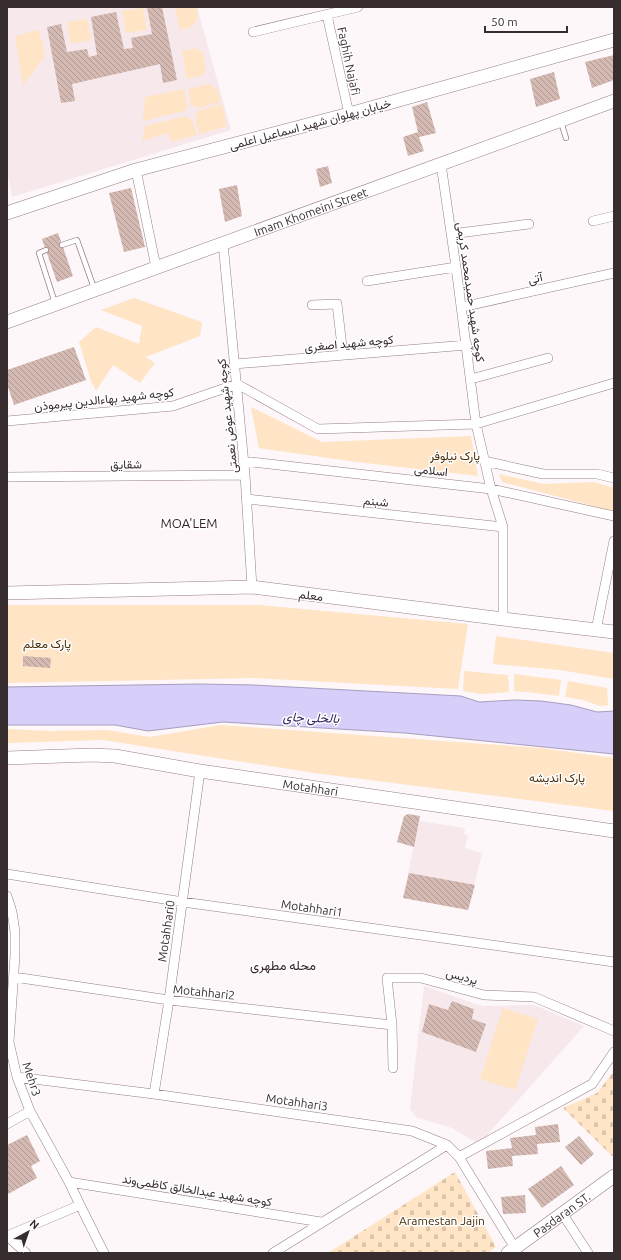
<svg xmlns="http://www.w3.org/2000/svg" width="621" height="1260" viewBox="0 0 621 1260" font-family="Ubuntu,Vazirmatn,sans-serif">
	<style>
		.built { fill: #f6e8eb; fill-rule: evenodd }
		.green { fill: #ffe4c5 }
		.cemetery { fill: url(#cemetery-stones) }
		.water { fill: #d7cefa; stroke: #a79ebd }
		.building { fill: url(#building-back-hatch) }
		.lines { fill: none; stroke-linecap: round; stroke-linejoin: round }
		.lane-casing { stroke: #977e84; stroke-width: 6 }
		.street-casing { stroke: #977e84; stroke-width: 10 }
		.secondary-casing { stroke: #977e84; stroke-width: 14 }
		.lane { stroke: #fff; stroke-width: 4.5 }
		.street { stroke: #fff; stroke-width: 9 }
		.secondary { stroke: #fff; stroke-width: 13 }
		.labels { text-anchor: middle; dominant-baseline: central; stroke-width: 3; stroke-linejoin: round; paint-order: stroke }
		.street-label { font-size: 12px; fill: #372d2f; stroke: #fff }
		.park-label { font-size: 12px; fill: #472d07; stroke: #fff }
		.neighbourhood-label { font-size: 13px; fill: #382429; stroke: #fff }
		.water-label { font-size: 13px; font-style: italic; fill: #392563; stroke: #fff }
	</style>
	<defs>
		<pattern id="cemetery-stones" width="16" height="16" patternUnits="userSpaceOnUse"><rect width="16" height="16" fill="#ffe4c5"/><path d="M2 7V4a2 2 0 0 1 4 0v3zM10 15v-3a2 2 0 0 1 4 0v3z" fill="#dbc4aa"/></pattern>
		<pattern id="building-back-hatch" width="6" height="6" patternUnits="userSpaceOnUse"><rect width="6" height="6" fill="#d4bab3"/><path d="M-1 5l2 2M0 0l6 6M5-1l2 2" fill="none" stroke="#ad9892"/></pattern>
	</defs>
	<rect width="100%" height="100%" fill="#fdf7f9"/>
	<path class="built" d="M7,7H197L231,130L12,197L7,169Z
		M419,821L465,828L464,834L468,835L465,848L482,853L468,910L403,898Z
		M424,986L482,1006L534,1005L584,1026L479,1144L452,1128L416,1117L410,1109ZM452,1001L474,1008L472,1019L486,1024L476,1052L422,1032L429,1004L448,1010Z"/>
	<path class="green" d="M175,7H196L198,18L192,27L180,30Z
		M143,8L147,30L126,33L122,11Z
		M87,19L91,40L71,44L67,22Z
		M39,30L45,56L23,85L15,36Z
		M196,48L203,53L206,67L203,75L187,79L182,51Z
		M210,84L217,89L221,102L197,108L191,105L188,89Z
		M184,89L188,107L184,111L143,121L145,97Z
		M222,104L227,126L199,134L195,117L198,111Z
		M185,116L192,120L197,135L171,142L168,133L142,141L145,126Z
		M134,298L202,322L200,336L146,357L155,363L140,383L113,365L96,391L91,381L79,342L96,327L139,344L142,326L101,310Z
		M251,407L322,442L471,436L478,476L349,461L259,448Z
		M499,474L543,484L594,482L614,488V505L612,511L502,482Z
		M7,605H259L468,624L458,689L254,678L7,683Z
		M496,636L614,653V679L560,670L493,664Z
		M464,671L508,675L509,692L481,694L463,691Z
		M514,674L561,680L559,696L527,692L514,691Z
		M568,681L607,688L608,705L600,706L583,700L565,697Z
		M220,725L541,748L614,758V811L314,773L103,740L7,743V729L48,731L107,730L150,737Z
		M503,1008L538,1019L515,1090L480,1079Z"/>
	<path class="cemetery" d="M614,1071V1155L612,1156L563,1108L597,1093Z
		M455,1172L496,1247L488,1253H328Z"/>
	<path class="water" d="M199,684L253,685L461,696L479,702L515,700L541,701L571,705L597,712L614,711V754L405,733L223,722L148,731L115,725H7V687Z"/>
	<path class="building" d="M147,7H162L177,80L163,83L160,64L72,84L75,101L61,103L47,27L61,24L67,52L87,49L89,57L97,55L91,17L116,12L124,49L133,48L131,38L152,34Z
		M614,55V80L592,88L585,62Z
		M554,72L560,99L536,107L530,79Z
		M427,102L436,133L419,137L424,151L408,156L403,137L418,132L412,107Z
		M328,166L332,183L320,187L316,169Z
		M237,185L242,216L225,222L219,189Z
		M131,188L145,247L124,252L109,193Z
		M58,233L73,276L57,282L42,239Z
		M74,347L86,380L14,405L7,384V370Z
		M23,656L51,658L50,668L23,666Z
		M408,814L420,816L414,847L397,842L404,816Z
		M409,873L475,885L468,910L403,898Z
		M452,1001L474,1009L472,1019L486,1024L476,1052L422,1032L429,1004L448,1010Z
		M558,1124L560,1142L537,1144L538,1154L512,1156L513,1166L488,1169L486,1151L512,1148L510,1138L536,1135L535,1127Z
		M27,1135L40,1161L31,1166L37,1178L8,1194L7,1145Z
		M579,1136L594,1154L581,1165L565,1147Z
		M561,1166L574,1185L542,1208L528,1189Z
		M525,1195L526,1213L503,1214L501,1197Z"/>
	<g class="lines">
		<defs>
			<path id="lane" d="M561,122L566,138
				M62,245L77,240L94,288
				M46,250L39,253L55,303"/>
			<path id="street" d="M327,15L349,114
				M253,32L358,7
				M441,164L456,267L476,424L491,489L503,527V619
				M136,170L156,267
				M593,221L614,216
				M451,234L529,224
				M223,243L245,475L252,587
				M367,281L456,267
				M312,305L337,304L343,355
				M462,307L614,273
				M234,364L467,345
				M471,379L548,358
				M7,421L173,406L237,384L318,429L476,424L614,383
				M243,461L491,489L614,516
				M484,461L543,474H597L614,478
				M7,477L245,475
				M247,499L503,527
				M596,630L614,541
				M7,874L183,902L614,962
				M7,896L12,912L15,932V956L9,1042L17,1077L30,1111L69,1182L80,1205L104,1253
				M14,977L169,1000L392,1025
				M393,1068L392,1025L387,978H421L484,995L534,997L614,1031
				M17,1077L154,1094L412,1131L447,1145L459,1157L515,1248
				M154,1094L169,1000L200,771
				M7,1124L30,1111
				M459,1157L592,1084L614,1052
				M69,1182L321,1222
				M562,1213L588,1253
				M7,1236L80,1205
				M7,1236L26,1253
				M273,1253L447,1145"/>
			<g id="secondary">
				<path d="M7,213L136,170L349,114L614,40"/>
				<path id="s1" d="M7,322L614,101"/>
				<path d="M7,593L252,587L503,619L614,632"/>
				<path id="s2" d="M7,758L91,755L115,756L200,771L614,831"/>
				<path id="s3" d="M508,1253L614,1176"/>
			</g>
		</defs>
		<use href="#lane" class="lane-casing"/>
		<use href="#street" class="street-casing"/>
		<use href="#secondary" class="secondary-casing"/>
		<use href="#lane" class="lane"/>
		<use href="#street" class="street"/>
		<use href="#secondary" class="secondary"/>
	</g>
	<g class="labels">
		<g class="street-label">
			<text transform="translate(349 61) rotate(78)">Faghih Najafi</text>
			<text transform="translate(310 124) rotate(-15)">خیابان پهلوان شهید اسماعیل اعلمی</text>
			<text stroke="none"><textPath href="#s1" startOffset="323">Imam Khomeini Street</textPath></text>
			<text transform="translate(535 278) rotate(-13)">آتی</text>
			<text transform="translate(471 292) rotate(82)">کوچه شهید حمیدمحمد کریمی</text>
			<text transform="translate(349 343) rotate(-5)">کوچه شهید اصغری</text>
			<text transform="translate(104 399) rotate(-6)">کوچه شهید بهاءالدین پیرموذن</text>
			<text transform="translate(227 416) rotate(-96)">کوچه شهید عوض نعمتی</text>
			<text transform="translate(126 464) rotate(-1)">شقایق</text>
			<text transform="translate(431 470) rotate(6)">اسلامی</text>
			<text transform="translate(376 501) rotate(6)">شبنم</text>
			<text transform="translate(311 595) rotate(7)">معلم</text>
			<text stroke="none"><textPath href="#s2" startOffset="306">Motahhari</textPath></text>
			<text transform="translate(312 908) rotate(8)">Motahhari1</text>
			<text transform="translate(166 931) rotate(-82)">Motahhari0</text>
			<text transform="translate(462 976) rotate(15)">پردیس</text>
			<text transform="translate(204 992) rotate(6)">Motahhari2</text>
			<text transform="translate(32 1079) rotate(72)">Mehr3</text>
			<text transform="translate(297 1102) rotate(8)">Motahhari3</text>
			<text transform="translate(197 1190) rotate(9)">کوچه شهید عبدالخالق کاظمی‌وند</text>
			<text stroke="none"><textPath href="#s3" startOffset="66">Pasdaran ST.</textPath></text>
		</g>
		<g class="park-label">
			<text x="455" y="455">پارک نیلوفر</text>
			<text x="47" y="643">پارک معلم</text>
			<text x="557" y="777">پارک اندیشه</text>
			<text x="442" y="1220">Aramestan Jajin</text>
		</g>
		<g class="neighbourhood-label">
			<text x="189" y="523">MOA'LEM</text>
			<text x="283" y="965">محله مطهری</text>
		</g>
		<g class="water-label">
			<text transform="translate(311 717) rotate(2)">بالخلی چای</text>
		</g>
	</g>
	<rect width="621" height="1260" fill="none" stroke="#372d2f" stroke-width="16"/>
	<g transform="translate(28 1232) rotate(40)" stroke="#ffffff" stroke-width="3" paint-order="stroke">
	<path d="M0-3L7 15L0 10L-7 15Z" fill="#372d2f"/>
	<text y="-6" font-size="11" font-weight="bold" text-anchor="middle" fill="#372d2f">N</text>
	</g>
	<path d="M485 26v6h82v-6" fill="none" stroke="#372d2f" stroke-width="2"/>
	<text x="491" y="26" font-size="12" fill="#372d2f" stroke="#ffffff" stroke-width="3" paint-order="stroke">50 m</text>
</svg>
